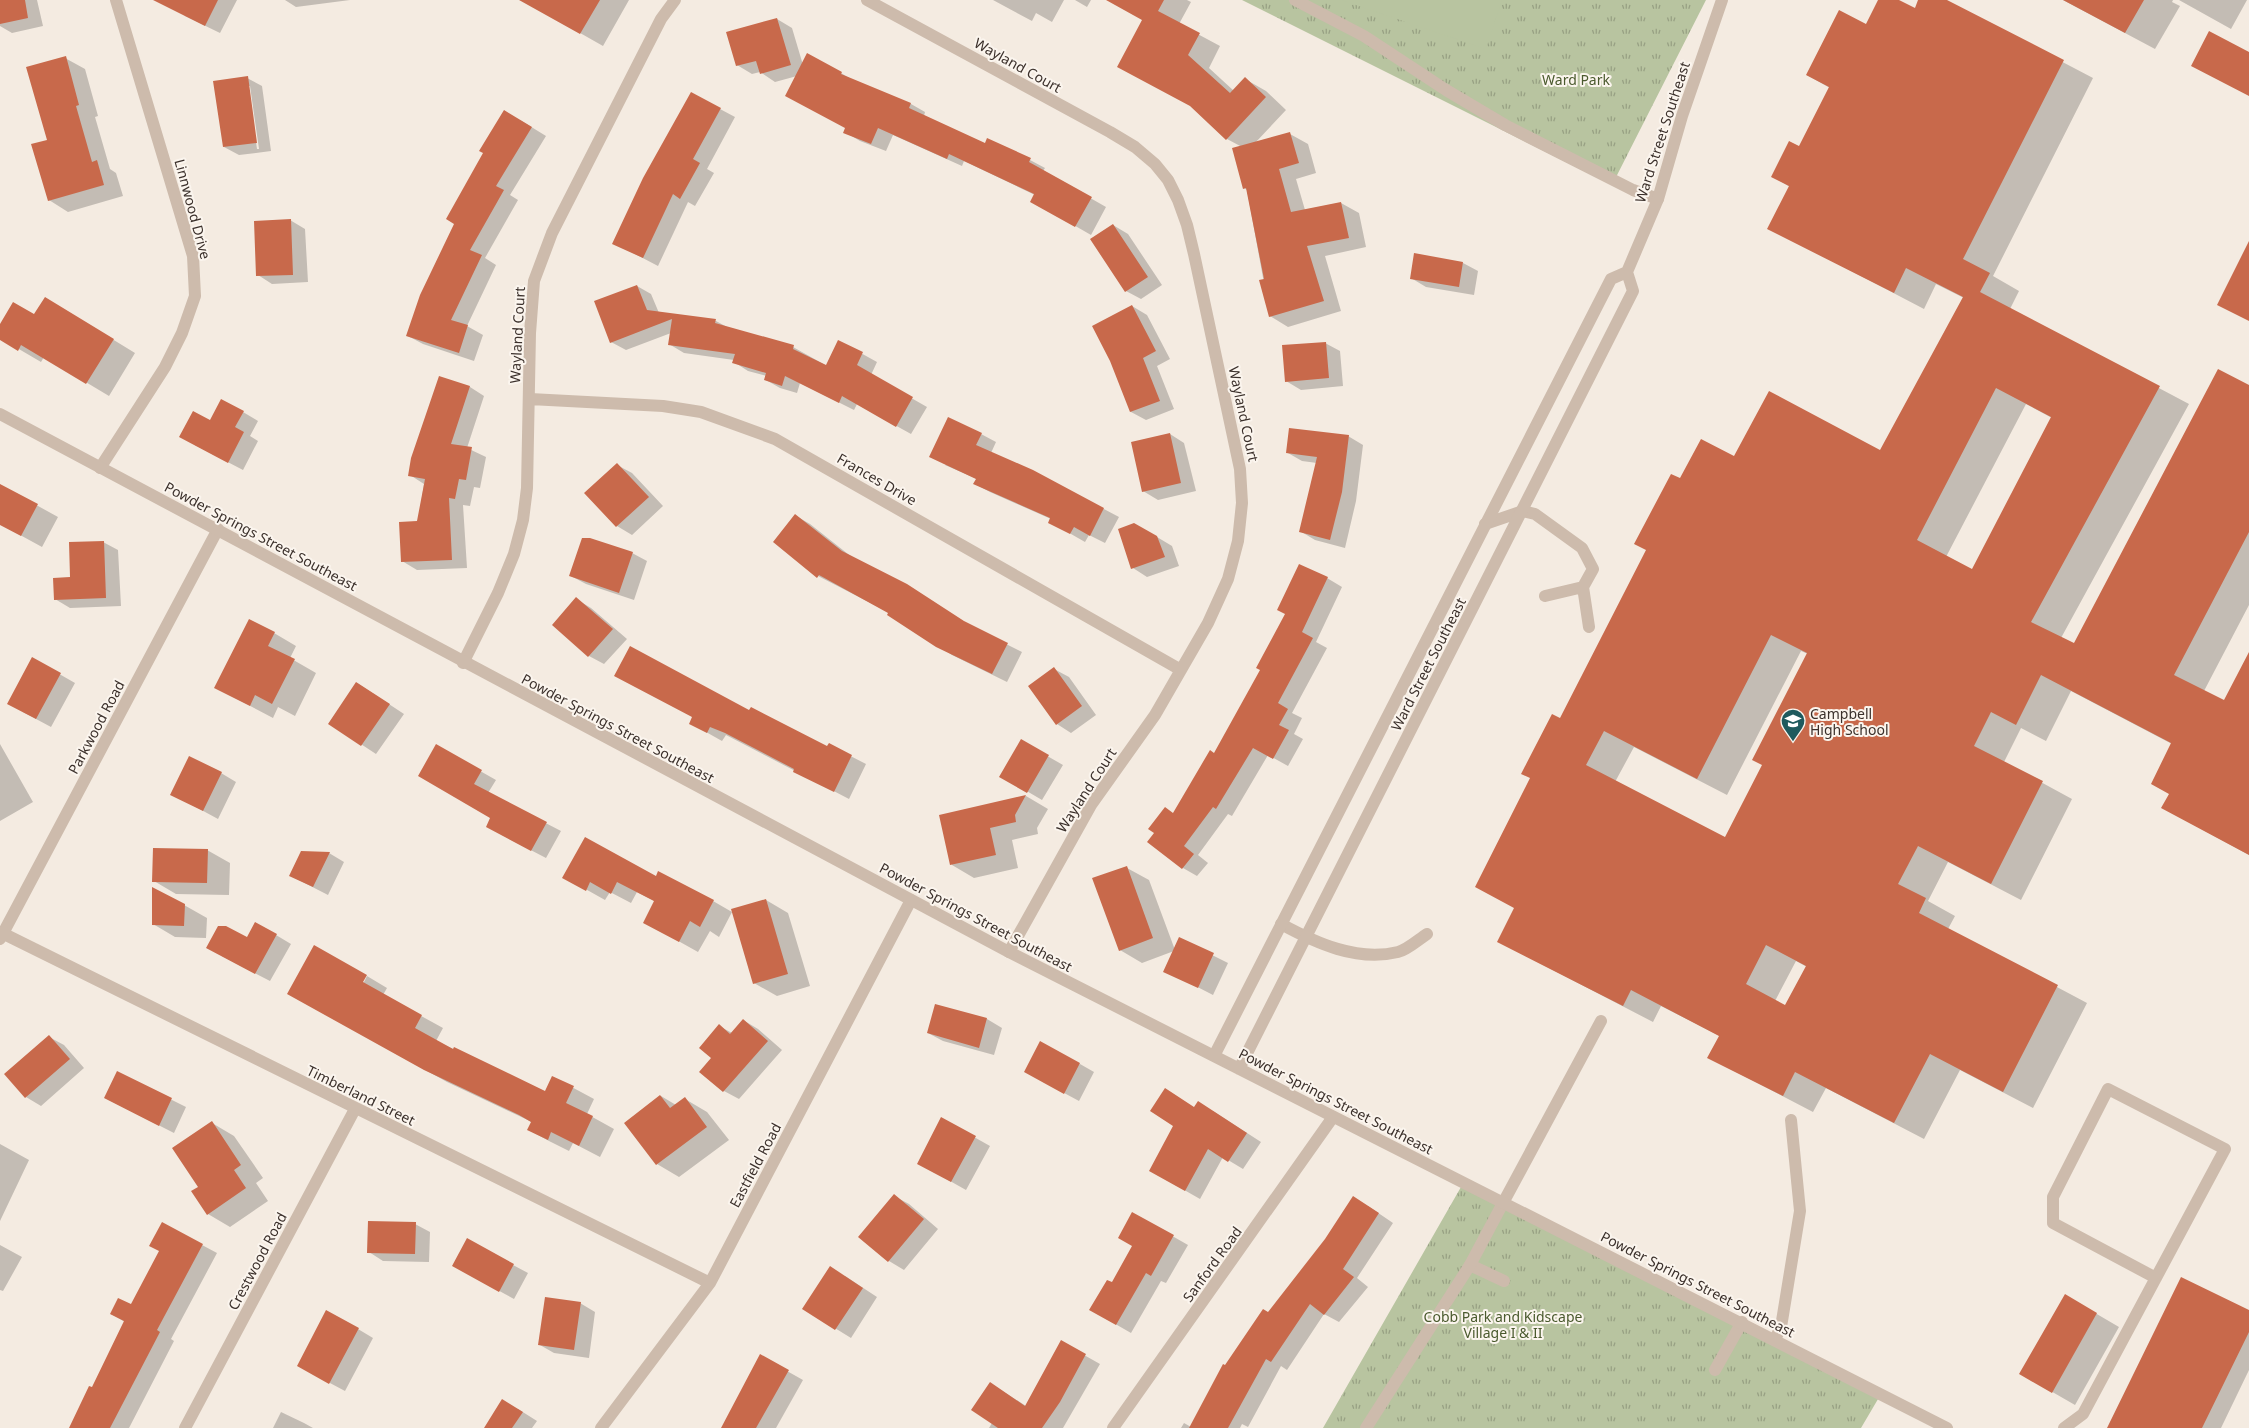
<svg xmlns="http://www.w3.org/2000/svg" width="2249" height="1428" viewBox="0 0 2249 1428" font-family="'Noto Sans',sans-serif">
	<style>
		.park { fill: url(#park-tufts) }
		.pitch { fill: #b8c4a0 }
		.shadow { fill: #0003; fill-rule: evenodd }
		.building { fill: #c8694b; fill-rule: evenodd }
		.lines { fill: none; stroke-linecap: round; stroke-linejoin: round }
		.service { stroke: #cdbbac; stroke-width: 12 }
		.minor { stroke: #cdbbac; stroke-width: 12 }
		.tertiary { stroke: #cdbbac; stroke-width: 12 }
		.labels { text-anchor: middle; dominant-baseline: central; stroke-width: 4; stroke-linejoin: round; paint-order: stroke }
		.street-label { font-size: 14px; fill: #3b302b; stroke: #fbf5ee }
		.park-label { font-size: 14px; fill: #4a5a2e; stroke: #fbf5ee }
		.poi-label { font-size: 14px; fill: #3b302b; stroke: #fbf5ee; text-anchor: start }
	</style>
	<defs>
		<pattern id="park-tufts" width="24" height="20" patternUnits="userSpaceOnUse" patternTransform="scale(1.25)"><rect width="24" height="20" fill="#b8c4a0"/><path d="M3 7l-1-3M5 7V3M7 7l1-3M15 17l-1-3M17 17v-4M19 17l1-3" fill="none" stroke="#97a083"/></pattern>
	</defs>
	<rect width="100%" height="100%" fill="#f4ebe1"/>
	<path class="park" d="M1242,0H1706L1612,185Z
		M1461,1187L1881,1394L1861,1428H1323Z"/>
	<path class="pitch" d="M1341,0H1502L1486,49Z"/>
	<path class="shadow" d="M0,0H37L43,26L12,33L0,26Z
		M174,0H237L220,33L185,16Z
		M285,0H350L296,7Z
		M541,0H629L603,46L536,8Z
		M993,0H1064L1052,22L1036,13L1032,21Z
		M1075,0H1091L1087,7Z
		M1123,0H1187L1191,2L1179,24L1220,46L1209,68L1234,91L1245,79L1266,91L1286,110L1255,143L1290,134L1308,144L1316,173L1296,179L1305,210L1341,203L1359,213L1366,247L1325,256L1341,311L1288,327L1270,316L1247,190L1244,188L1242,147L1227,139L1144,20Z
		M1879,0H1897L1915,9L1920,0H1944L2093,78L1993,276L2019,291L2010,309L2189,404L2061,638L2074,645L2249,386V605L2204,691L2224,702L2249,684V855L2163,808L2171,794L2172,744L2071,691L2046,741L2021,728L2004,762L2072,799L2021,900L1948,862L1928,901L1955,916L1948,929L2087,1003L2033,1108L1960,1070L1924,1139L1826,1088L1813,1112L1709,1058L1720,1036L1661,1006L1653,1022L1499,942L1515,908L1561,720L1648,550L1681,480L1735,458L1880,452L1964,298L1936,284L1924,309L1769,228L1790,187L1772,176L1800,148L1830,88L1807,75L1866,25ZM2026,404L2052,418L1972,571L1946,557ZM1801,651L1808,654L1764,765L1726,839L1615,782L1634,747L1727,795ZM1796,961L1807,967L1786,1007L1775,1001Z
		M2063,0H2173L2172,2L2180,6L2155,49Z
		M2179,0H2247L2231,29Z
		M777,19L792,28L803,65L841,73L856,82L911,104L925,112L924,116L985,144L1030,160L1045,168L1043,171L1106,207L1091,235L1032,201L1035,195L964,161L962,166L893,135L886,151L860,141L845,132L847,128L797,76L775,82L760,72L752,74L737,65Z
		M65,58L85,69L98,116L95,117L110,169L116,173L123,196L68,212L49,200L48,141Z
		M247,78L262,86L271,151L239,155L224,147ZM248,86H250L259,149H257Z
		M720,109L735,117L707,169L714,173L695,206L688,202L658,266L614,243Z
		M520,120L546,136L510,195L518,200L485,258L496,265L467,326L483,335L474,361L423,344L408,336L456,223Z
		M290,220L305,229L308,282L272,284L258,275Z
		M1113,225L1128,234L1162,285L1141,299L1126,291Z
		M1463,263L1478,271L1474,295L1426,287L1411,278Z
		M637,286L651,294L659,313L716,321L727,327L793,347L827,366L839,341L877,362L871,375L927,407L911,434L857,404L854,410L800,383L797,393L780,388L766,380L767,376L748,371L734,362V360L684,353L669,344L671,333L626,350L611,342Z
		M1132,306L1147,315L1170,359L1157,366L1174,409L1146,420L1131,412L1111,360Z
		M68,312L135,353L109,396L44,357L41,362L0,338V326L34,315Z
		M1325,343L1340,351L1343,386L1301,390L1286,381Z
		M440,377L470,387L484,396L467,448L486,457L480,488L474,487L470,506L463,505L467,568L417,570L402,561L418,522L424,484L410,475Z
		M243,412L258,421L250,436L258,441L243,470L195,445L210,421Z
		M981,434L996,442L991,453L1032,471L1119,517L1105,543L1089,535L1085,542L1064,530L1051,519L990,492L975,484L977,479L945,465Z
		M1170,434L1184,443L1196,491L1158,500L1143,491Z
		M1348,436L1363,445L1356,501L1345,548L1315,540L1300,531L1317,463L1302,461L1288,453Z
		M617,465L632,473L663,506L632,535L617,526L586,493Z
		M0,485L58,517L42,547L0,524Z
		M796,516L810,524L853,558L970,626L1022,652L1007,682L952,655L890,613L818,576L775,542Z
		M1157,537L1172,546L1179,566L1147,577L1133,568Z
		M103,542L118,550L121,606L70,608L55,599Z
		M632,553L647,561L634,600L586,584L571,576Z
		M1327,578L1342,587L1316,642L1327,648L1292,713L1302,718L1294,734L1303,739L1288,766L1268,755L1232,816L1228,814L1198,855L1208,863L1197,876L1183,868L1174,814L1215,754Z
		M576,599L591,608L627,639L604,664L589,656L553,625Z
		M274,633L296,646L290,658L316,673L295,716L278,707L273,718L216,688Z
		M33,659L75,683L51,727L23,712Z
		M1054,669L1069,677L1096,715L1071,733L1057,724Z
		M357,683L404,714L376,754L329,723Z
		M690,723L828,747L829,745L866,764L849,799L726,735L722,741Z
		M1021,741L1063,765L1042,800L1001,776Z
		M0,744L33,802L0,821Z
		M436,746L496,780L488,793L561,831L546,858L502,835L492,817Z
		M221,773L236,782L218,819L172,794Z
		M1026,796L1048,809L1037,828L1038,834L1012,840L1018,868L974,878L952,865L940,816Z
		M207,850L230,863L229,895L176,894L154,881Z
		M329,853L344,862L328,895L291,876Z
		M1127,868L1149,880L1175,950L1180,939L1228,963L1213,995L1178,977L1174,951L1142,963L1120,950Z
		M564,877L656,878L713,901L732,912L719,937L710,931L698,952L664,933L656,902L637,892L631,903L610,892L605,900Z
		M766,900L788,913L810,986L777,996L754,983Z
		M184,905L207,918L206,938L175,937L153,924Z
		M276,935L291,944L270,981L222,956L248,938Z
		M367,976L387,988L383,995L443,1028L436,1041L546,1092L553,1077L594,1099L587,1114L614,1129L600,1157L573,1143L569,1151L549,1141L529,1130L532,1122L447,1082L309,1005L361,988Z
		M936,1005L987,1019L1002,1028L994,1055L943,1041L928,1033Z
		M743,1020L758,1029L782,1050L739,1099L724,1091L713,1058L719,1026L732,1033Z
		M49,1037L64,1045L84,1068L41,1106L26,1097Z
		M1080,1064L1094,1072L1079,1101L1040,1080Z
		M118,1073L186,1107L174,1133L105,1098Z
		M661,1096L676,1105L685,1099L707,1112L729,1140L679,1177L657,1164L625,1123Z
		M1195,1108L1213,1111L1261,1142L1243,1169L1223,1157L1200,1199L1165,1179Z
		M942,1119L990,1146L966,1190L918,1163Z
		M212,1123L234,1136L263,1178L256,1183L268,1201L230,1227L208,1214L200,1187Z
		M0,1144L29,1160L0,1221Z
		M894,1196L909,1204L938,1229L904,1270L889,1261L860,1237Z
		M1368,1206L1393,1223L1357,1278L1368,1287L1339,1322L1324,1314L1287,1370L1281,1366L1248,1427L1242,1424L1240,1428H1181L1184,1423L1191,1427L1226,1367L1269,1313Z
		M1132,1213L1188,1245L1166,1283L1161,1281L1131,1333L1091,1310L1112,1284L1134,1246Z
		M415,1224L430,1232L429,1262L383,1261L369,1252Z
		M0,1245L22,1257L3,1291L0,1290Z
		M202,1245L217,1253L171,1339L174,1341L129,1428H70L93,1389L125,1322L111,1314L132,1305Z
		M513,1265L528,1273L514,1299L468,1274Z
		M845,1276L877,1297L851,1338L804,1309Z
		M2066,1296L2119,1327L2075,1405L2021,1374Z
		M580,1303L595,1312L589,1358L554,1353L540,1345Z
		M2249,1311V1370L2221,1428H2108Z
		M358,1329L373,1338L345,1391L313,1374Z
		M1061,1342L1100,1364L1063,1428H989L992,1423L990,1383L1026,1406Z
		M760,1356L803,1380L776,1428H722Z
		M518,1409L537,1421L532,1428H485Z
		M281,1412L304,1423L313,1428H273Z"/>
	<path class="building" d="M0,0H25L28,18L0,24Z
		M153,0H218L205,26Z
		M519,0H600L580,34Z
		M1106,0H1164L1158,11L1200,33L1188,55L1230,93L1245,77L1266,97L1226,140L1190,106L1117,67L1142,20Z
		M1878,0H1899L1915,8L1918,0H1947L2064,60L1963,259L1990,273L1980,292L2160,386L2031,622L2074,643L2218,369L2249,385V532L2174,675L2224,700L2249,652V855L2161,808L2169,794L2151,784L2171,743L2041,675L2016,725L1991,712L1974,746L2043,781L1991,884L1918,846L1898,884L1926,898L1919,913L2058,985L2003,1092L1930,1054L1894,1123L1795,1072L1783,1096L1707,1058L1719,1036L1631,990L1623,1006L1497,942L1514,908L1475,887L1530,778L1521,774L1552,714L1560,718L1646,550L1634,544L1671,474L1680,478L1701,439L1734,456L1769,391L1880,450L1963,297L1906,268L1894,293L1767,229L1789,186L1771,177L1789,141L1799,146L1829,87L1806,75L1839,10L1866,24ZM1996,388L2051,417L1972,569L1917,540ZM1771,635L1807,653L1752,760L1762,765L1725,837L1586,765L1604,731L1697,779ZM1766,945L1806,966L1785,1005L1746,984Z
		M2063,0H2144L2125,33Z
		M777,18L791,65L760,74L756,61L736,66L726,32Z
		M2209,31L2249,52V96L2191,66Z
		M807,53L842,72L841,74L911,103L909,108L985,143L987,138L1031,158L1029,162L1092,197L1075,227L1030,202L1034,194L949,154L947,159L878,128L871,144L843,133L845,128L785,96Z
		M66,56L79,105L76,106L92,162L97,160L104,185L48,201L31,144L47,140L26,67Z
		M248,76L257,143L223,147L213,81Z
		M691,92L721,108L693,159L700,163L680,199L673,194L643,258L612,244L643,178Z
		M504,110L532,127L496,186L504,190L470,250L482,255L451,320L468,325L459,353L406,336L420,295L454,224L446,219L483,153L479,151Z
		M1290,132L1299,163L1279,169L1291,212L1341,202L1349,238L1307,246L1324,301L1269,317L1259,280L1264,279L1246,188L1243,189L1232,148Z
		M291,219L293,275L256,276L254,221Z
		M1113,224L1148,277L1125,292L1090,239Z
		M2249,241V321L2217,305Z
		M1414,253L1463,262L1459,287L1410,279Z
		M637,285L647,310L716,319L715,323L794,345L793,349L826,365L838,340L863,352L857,365L913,397L896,427L842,396L839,403L785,376L782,386L764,380L766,373L732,363L735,354L668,345L672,319L610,343L594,301Z
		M45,297L114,339L86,384L21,345L18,351L0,340V324L13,302L34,314Z
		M1132,305L1156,351L1143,358L1160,401L1130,412L1110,361L1092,326Z
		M1326,342L1329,378L1285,382L1282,345Z
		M439,376L470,386L451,444L472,447L466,480L459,479L455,499L449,498L452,560L401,562L399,522L417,521L425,479L408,476L411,458Z
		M221,399L244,411L235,427L244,432L228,463L179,437L193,411L210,420Z
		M948,417L982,433L976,445L1033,470L1104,508L1090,536L1074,527L1070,534L1048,523L1050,518L973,484L976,479L929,457Z
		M1289,428L1349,435L1342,492L1330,540L1299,532L1317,457L1286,453Z
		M1170,433L1181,483L1142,492L1131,442Z
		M617,463L649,497L616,527L584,493Z
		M0,484L38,504L21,536L0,525Z
		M795,514L842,551L907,584L964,621L1008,643L992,674L936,647L887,615L888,613L819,575L817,578L773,542Z
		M1134,523L1157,536L1165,557L1131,569L1118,529Z
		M582,538H590L633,552L619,593L569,576Z
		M104,541L106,598L54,600L53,578L70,577L69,542Z
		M1299,564L1328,577L1302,632L1313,638L1278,703L1288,709L1279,725L1289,730L1273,759L1253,748L1216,809L1213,807L1184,846L1194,854L1182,869L1147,842L1154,833L1148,829L1165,807L1173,813L1210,750L1214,753L1260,670L1256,668L1285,614L1277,610Z
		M576,597L613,629L588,657L552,625Z
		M249,619L275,632L268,646L295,659L272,704L255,695L250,706L214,688Z
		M630,646L749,710L751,707L827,746L829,743L852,755L834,792L793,772L794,769L725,733L710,727L707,733L689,724L692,717L614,676Z
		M32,657L61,673L36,719L7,704Z
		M1054,667L1082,706L1056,725L1028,686Z
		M356,682L390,704L361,746L328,724Z
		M1021,739L1049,755L1027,793L999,777Z
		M436,744L482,770L474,784L547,822L531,851L486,827L490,818L418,776Z
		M189,756L222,772L203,811L170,795Z
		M1026,795L1015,815L1016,822L990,828L996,855L950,865L939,815Z
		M585,837L656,876L658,871L714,900L700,927L690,921L679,942L643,923L654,901L617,882L611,894L590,882L586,891L562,878Z
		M153,848L208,849L207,883L152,882Z
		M301,851L330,852L313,887L289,876Z
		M1127,866L1153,938L1119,951L1092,878Z
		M152,887L185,904L184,926L152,925Z
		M766,899L788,974L753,984L731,909Z
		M255,922L277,934L255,974L206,948L218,926H226L247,937Z
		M1179,937L1214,953L1198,988L1163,972Z
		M314,945L367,975L363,982L422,1015L415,1028L453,1049L454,1047L545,1091L552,1076L574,1086L566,1103L593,1116L579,1146L551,1132L548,1140L527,1130L531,1122L519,1115L424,1070L287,994Z
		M935,1004L987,1018L979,1048L927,1033Z
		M743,1019L768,1041L723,1092L699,1072L711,1058L699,1048L719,1024L730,1034Z
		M49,1035L70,1059L25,1098L4,1074Z
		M1040,1041L1080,1063L1064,1094L1024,1072Z
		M117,1071L172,1098L159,1126L104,1098Z
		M1165,1088L1194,1107L1198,1101L1247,1133L1228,1162L1208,1149L1185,1191L1149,1171L1173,1126L1150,1111Z
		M660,1095L670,1108L685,1097L707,1127L656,1165L624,1123Z
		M941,1117L976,1136L951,1182L917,1164Z
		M212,1121L241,1165L234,1170L246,1188L207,1215L191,1191L198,1187L172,1148Z
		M894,1194L924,1219L888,1262L858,1237Z
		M1353,1196L1379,1213L1343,1269L1354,1277L1324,1315L1310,1304L1271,1362L1266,1359L1228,1428H1189L1223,1364L1225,1365L1263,1309L1268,1312L1325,1239Z
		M1132,1212L1174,1235L1151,1276L1146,1273L1116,1325L1089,1310L1107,1280L1112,1282L1132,1246L1118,1238Z
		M368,1221L416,1222L415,1254L367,1253Z
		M162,1222L203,1244L157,1330L160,1332L110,1428H69L89,1386L92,1387L124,1321L110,1314L118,1298L131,1304L159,1251L149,1246Z
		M467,1238L514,1264L499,1292L452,1266Z
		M830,1266L863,1288L835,1330L802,1309Z
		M2181,1277L2249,1310V1332L2202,1428H2107Z
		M2065,1294L2097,1313L2052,1393L2019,1374Z
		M545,1297L581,1302L574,1350L538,1345Z
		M326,1310L359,1328L329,1384L297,1366Z
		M1061,1340L1086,1354L1060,1402L1042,1428H998L971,1410L990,1382L1025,1406Z
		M760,1354L789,1370L756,1428H721Z
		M502,1399L523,1412L512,1428H484Z"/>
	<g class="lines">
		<path class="service" d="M1295,0L1364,36L1446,90L1505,125L1633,190L1658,199
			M1485,524L1523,511L1535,514L1582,548L1593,569L1583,587L1589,627
			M1545,596L1583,587
			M1281,924C1316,943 1357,962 1398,952C1407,950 1418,940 1427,934
			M1503,1203L1601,1021
			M1470,1265L1504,1281
			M1775,1339L1781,1327L1800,1211L1791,1120
			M1715,1370L1742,1322
			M2064,1428L2083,1414L2225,1149L2108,1089L2053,1197V1223L2156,1278"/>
		<path class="minor" d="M867,0L1110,132L1135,147L1155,164L1168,180L1178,200L1187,225L1194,254L1240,469L1242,503L1238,541L1228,579L1208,623L1155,715L1091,805L1009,952
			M530,399L663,406L701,412L775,439L1181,670
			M100,468L165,367L182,333L195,296L193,256L116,0
			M463,663L498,593L514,554L523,520L527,488L530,333L534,281L552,233L661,19L675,0
			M0,932L710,1283
			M0,939L218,529
			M185,1428L355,1109
			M601,1428L710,1283L911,900
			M1113,1428L1333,1117
			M1366,1428L1470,1265L1503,1203"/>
		<path class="tertiary" d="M0,414L1009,952L1947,1428
			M1214,1056L1611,279L1627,272
			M1239,1069L1633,291L1627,272L1658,199L1682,116L1722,0"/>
	</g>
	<defs>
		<symbol id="school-pin" viewBox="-11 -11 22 30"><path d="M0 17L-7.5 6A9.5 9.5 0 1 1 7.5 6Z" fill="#1f5a5e" stroke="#fbf5ee"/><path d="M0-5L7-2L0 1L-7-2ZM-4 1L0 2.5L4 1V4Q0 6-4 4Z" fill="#fff"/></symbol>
	</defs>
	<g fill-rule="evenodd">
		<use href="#school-pin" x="1779" y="707" width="28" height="38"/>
	</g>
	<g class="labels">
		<g class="street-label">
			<text transform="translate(1018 65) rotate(29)">Wayland Court</text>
			<text transform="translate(1662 132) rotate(-72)">Ward Street Southeast</text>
			<text transform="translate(193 209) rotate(75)">Linnwood Drive</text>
			<text transform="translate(517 335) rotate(-87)">Wayland Court</text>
			<text transform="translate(1244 414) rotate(78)">Wayland Court</text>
			<text transform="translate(877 479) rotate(30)">Frances Drive</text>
			<text transform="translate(261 536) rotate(28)">Powder Springs Street Southeast</text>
			<text transform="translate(1428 664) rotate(-63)">Ward Street Southeast</text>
			<text transform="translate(96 727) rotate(-62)">Parkwood Road</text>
			<text transform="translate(618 728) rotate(28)">Powder Springs Street Southeast</text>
			<text transform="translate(1086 790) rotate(-57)">Wayland Court</text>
			<text transform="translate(976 917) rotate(28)">Powder Springs Street Southeast</text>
			<text transform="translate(361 1095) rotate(26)">Timberland Street</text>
			<text transform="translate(1336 1101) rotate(27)">Powder Springs Street Southeast</text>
			<text transform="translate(755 1165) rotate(-62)">Eastfield Road</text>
			<text transform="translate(257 1261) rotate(-62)">Crestwood Road</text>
			<text transform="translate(1212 1264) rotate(-54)">Sanford Road</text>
			<text transform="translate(1698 1284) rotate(27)">Powder Springs Street Southeast</text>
		</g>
		<g class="park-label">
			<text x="1576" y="79">Ward Park</text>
			<text x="1503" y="1316">Cobb Park and Kidscape<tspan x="1503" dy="16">Village I &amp; II</tspan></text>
		</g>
		<g class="poi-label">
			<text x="1810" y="713">Campbell<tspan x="1810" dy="16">High School</tspan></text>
		</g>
	</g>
</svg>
